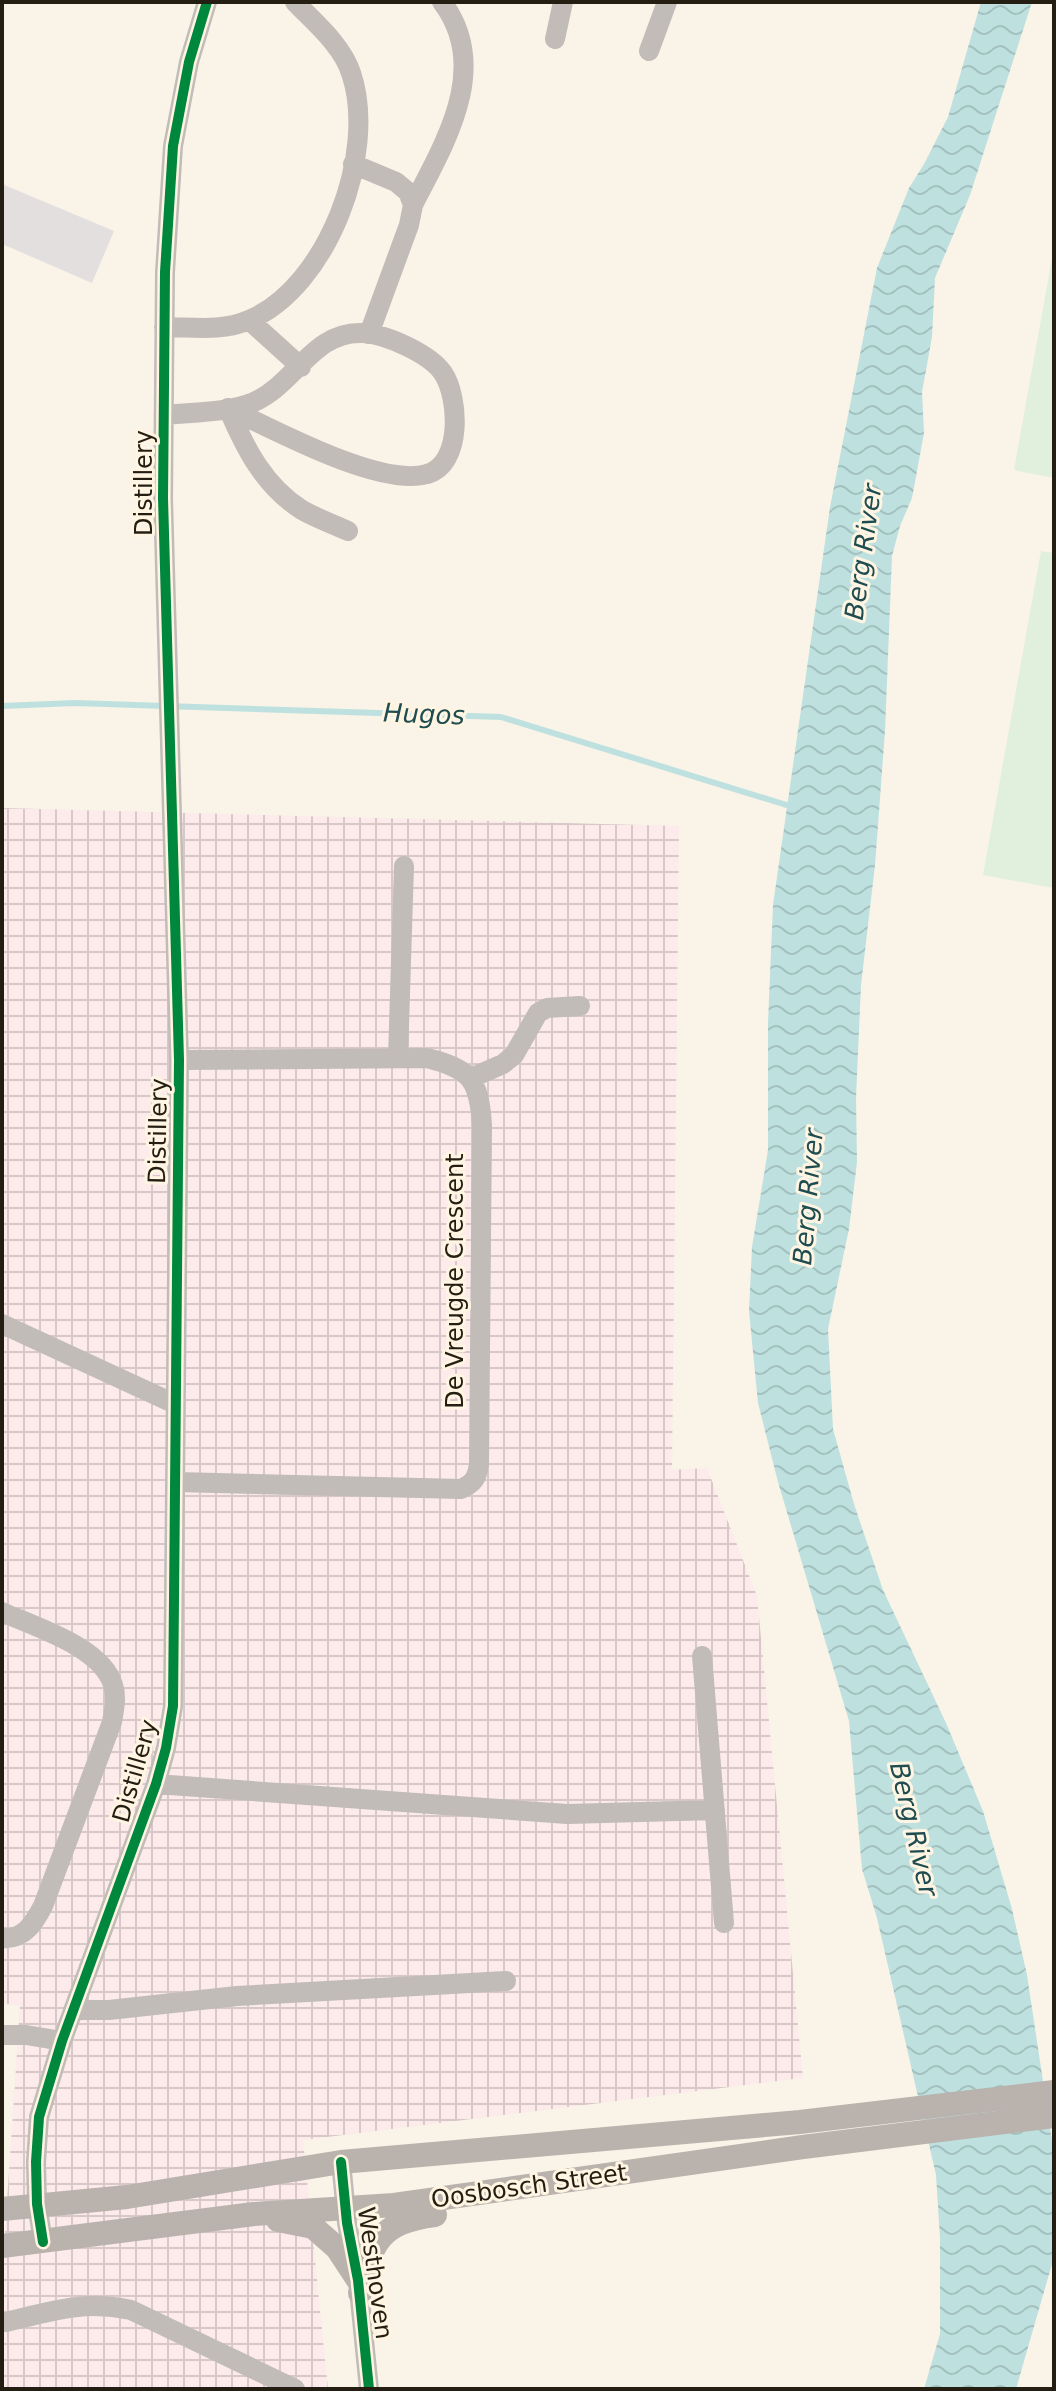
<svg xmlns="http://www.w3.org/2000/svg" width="1056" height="2391" viewBox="0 0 1056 2391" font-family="'DejaVu Sans',sans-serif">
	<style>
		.industrial { fill: url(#industrial-grid) }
		.pitch { fill: #e1f0dd }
		.water { fill: url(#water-waves) }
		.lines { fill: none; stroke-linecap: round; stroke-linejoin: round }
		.stream { stroke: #bee1e0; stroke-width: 6 }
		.building { fill: #e4dfdf }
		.minor { stroke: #c1bcb8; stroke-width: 20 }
		.major { stroke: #bab3ad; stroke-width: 24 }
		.cycleway-casing { stroke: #fff5e2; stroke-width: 15 }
		.cycleway { stroke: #00873e; stroke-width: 10 }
		.labels { text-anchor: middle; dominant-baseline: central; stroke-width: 6; stroke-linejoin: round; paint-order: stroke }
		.street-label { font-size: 24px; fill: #231d12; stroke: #fff5e2 }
		.water-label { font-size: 26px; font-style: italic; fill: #1e4c50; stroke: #fff5e2 }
	</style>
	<defs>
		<pattern id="industrial-grid" width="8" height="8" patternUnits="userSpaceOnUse" patternTransform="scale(2)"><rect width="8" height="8" fill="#fcebea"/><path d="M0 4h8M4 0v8" fill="none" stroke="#d8c9c8"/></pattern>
		<pattern id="water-waves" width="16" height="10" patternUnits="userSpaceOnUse" patternTransform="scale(2)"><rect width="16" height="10" fill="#bee1e0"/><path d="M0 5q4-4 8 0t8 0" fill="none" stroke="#a3c1bf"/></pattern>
	</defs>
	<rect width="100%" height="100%" fill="#f9f3e8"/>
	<path class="industrial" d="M2,808L679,826L672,1470L707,1468L757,1596L803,2078L303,2140L328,2389H2V2277L20,2006L2,2003Z"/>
	<path class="pitch" d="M1054,247V478L1014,470Z
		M1041,551L1054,553V888L983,875Z"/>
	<path class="water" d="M981,2H1032L970,195L935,278L932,337L922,392L924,433L912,498L900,526L892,556L885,731L875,865L861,985L856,1098L857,1162L849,1229L828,1329L833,1429L854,1504L883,1590L946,1723L983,1811L1012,1909L1027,1975L1054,2154V2257L1016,2389H924L940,2334V2238L936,2175L877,1918L862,1869L849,1721L778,1482L758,1403L749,1311L752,1247L768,1150V1023L773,905L830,507L877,268L909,188L924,164L948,117Z"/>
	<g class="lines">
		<path class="stream" d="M2,706L75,703L501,717L793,807"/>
	</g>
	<path class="building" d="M2,184L114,231L92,283L2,244Z"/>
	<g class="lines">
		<path class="minor" d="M555,39L563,2
			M649,51L667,2
			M353,164L396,182L408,192L413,205L409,225L369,334
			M413,205C444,144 492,68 442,2
			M249,320L301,367
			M164,327C192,327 222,332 249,320C328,287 378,152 351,73C342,45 315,23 295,2
			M228,408C245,448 264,486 302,510C316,518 333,524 348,531
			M164,415C193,412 227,413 254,402C295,384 314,330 363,333C386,334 430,354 443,373C459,397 463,464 427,474C381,488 272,429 228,408
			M398,1058L404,866
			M471,1078L503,1064L514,1055L538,1013L547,1008L580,1006
			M2,1324L175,1404
			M176,1482L461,1489C474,1483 477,1478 479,1464L482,1125C479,1080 471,1069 427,1058L179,1060
			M2,1612C35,1627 102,1647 113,1685C117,1697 114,1710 112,1722L43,1906C34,1923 24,1940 2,1938
			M702,1656L724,1923
			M156,1784L567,1814L715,1810
			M73,2010H109L237,1996L506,1981
			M2,2035H26L62,2041
			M341,2162L347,2223L358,2280L369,2389
			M43,2242L37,2204L36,2162L39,2117L62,2041L156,1784L166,1748L173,1706L179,1060L163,498L165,272L173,146L189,62L207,2
			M6,2322C52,2311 84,2300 131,2310L295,2389"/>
		<path class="major" d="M2,2209L127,2197L341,2162L800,2122L1054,2092
			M278,2220L313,2227L337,2248L358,2280
			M2,2246L254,2214L394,2205L803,2147L1054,2116
			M360,2293C371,2242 380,2222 435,2215"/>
		<defs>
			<path id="cycleway" d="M341,2162L347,2223L358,2280L369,2389
				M43,2242L37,2204L36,2162L39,2117L62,2041L156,1784L166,1748L173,1706L179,1060L163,498L165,272L173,146L189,62L207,2"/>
		</defs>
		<use href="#cycleway" class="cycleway-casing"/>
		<use href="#cycleway" class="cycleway"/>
	</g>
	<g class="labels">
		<g class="street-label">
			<text transform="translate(144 483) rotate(-90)">Distillery</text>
			<text transform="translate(158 1131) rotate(-89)">Distillery</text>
			<text transform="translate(455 1281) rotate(-90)">De Vreugde Crescent</text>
			<text transform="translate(135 1771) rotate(-74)">Distillery</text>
			<text transform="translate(529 2186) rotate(-8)">Oosbosch Street</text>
			<text transform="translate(375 2273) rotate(82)">Westhoven</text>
		</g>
		<g class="water-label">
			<text transform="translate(863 552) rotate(-82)">Berg River</text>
			<text transform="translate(424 714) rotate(2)">Hugos</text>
			<text transform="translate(808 1197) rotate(-85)">Berg River</text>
			<text transform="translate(914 1829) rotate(77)">Berg River</text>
		</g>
	</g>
	<rect width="1056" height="2391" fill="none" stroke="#231d12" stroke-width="8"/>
</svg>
